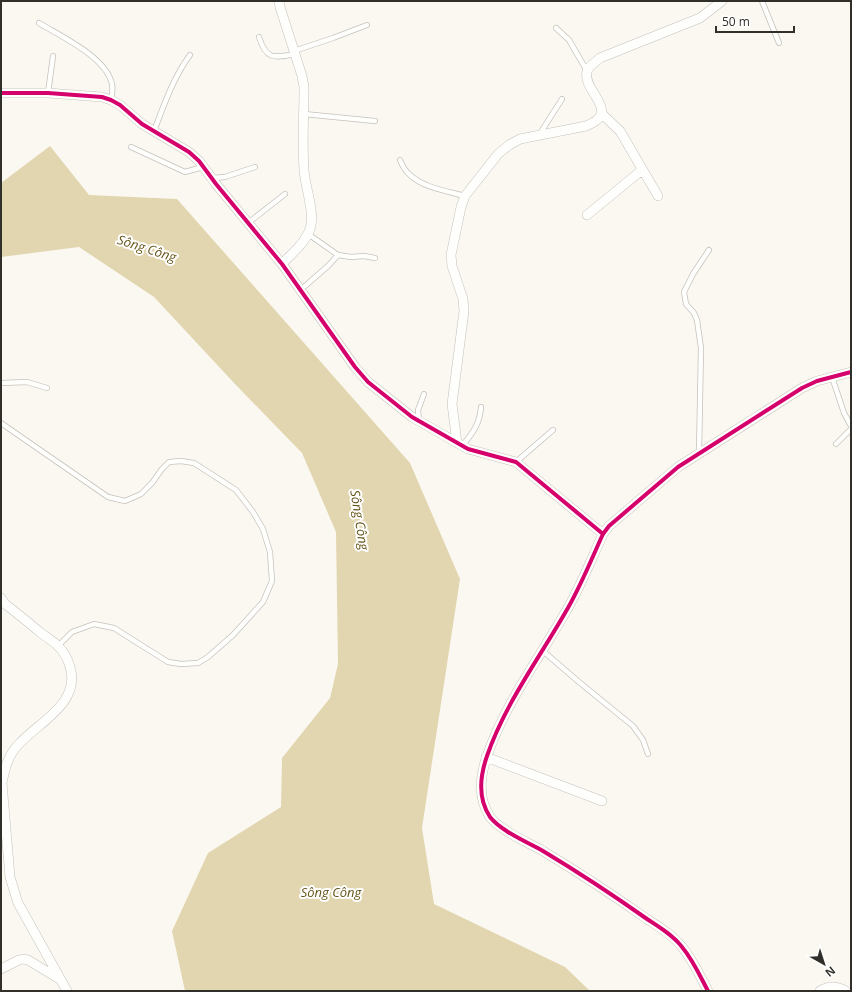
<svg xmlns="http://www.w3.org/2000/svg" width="852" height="992" viewBox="0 0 852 992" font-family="'Open Sans',sans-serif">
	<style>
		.water { fill: #e2d6b0 }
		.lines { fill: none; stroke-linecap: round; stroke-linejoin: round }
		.lane-casing { stroke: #c5c2bc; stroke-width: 6 }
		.street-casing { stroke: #c5c2bc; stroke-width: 10 }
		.lane { stroke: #fefefd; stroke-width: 4.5 }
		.street { stroke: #fefefd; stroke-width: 9 }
		.cycleway-casing { stroke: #fff; stroke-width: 6 }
		.cycleway { stroke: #d6006c; stroke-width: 4 }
		.labels { text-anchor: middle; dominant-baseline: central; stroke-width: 4; stroke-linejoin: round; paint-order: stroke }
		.water-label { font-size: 13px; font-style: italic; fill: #655418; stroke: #fff }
	</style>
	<rect width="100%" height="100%" fill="#fbf8f1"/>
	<path class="water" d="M50,146L89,195L177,199L410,463L460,579L422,828L434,904L565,967L590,991H185L172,931L208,853L281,807L282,758L330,698L338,664L336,532L302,453L235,384L154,297L79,247L1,257V183Z"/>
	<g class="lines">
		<defs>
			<path id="lane" d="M762,1L779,43
				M39,23C62,37 106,57 112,84C113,89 112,95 111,100
				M556,28L569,40L587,71
				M259,37C266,60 274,58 295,54
				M294,51L333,38L367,25
				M48,93L53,56
				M304,114L375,121
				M154,131C164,105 173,78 190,55
				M539,135L562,99
				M131,147L185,172L203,167
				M400,160C402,165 405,171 410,175C424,188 447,191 465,196
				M213,178L225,177L255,167
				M248,223L285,194
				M308,234L338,255L351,257L364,256L375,258
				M305,286L328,266L338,255
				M832,377L844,413L851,426
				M1,383L27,382L47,388
				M419,421L418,410L424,394
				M1,423L108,497L125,501L141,494L152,483L162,469L169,462L181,461L194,463L236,490L253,512L263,529L270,552L272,581L263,602L233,635L208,657L198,663L181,664L168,662L114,628L94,624L72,632L58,646
				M836,444L851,429
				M462,446C473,433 480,423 481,407
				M699,453L701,348L697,320L694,313L686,304L684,292L693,274L709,250
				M516,462L553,430
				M543,651L579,682L633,726L643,740L648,754"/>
			<path id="street" d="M279,1L280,7L302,76L304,87C304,115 302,143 304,170C305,186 314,210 311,225C308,241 292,253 282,264
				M1,93H48L102,97L111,100L120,105L142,124L189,152L199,161L216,184L282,264L355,367L368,382L412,417L468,449L516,462L603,534
				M602,114L620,131L658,196
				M587,215L642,170
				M457,443L452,404L464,311L463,299L452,266L451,255L461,207L465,196L498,154L509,145L520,139L586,126C623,112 582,91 587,72C588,66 596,62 600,58L700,18L722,1
				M1,598L5,604C17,613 29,623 41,633C46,637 53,641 58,646C64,652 68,659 70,667C81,703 39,722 19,744C8,755 5,768 2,783L10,877L18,903L67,991
				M486,757L602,801
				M1,969L19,960L23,959L28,960L61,980
				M708,991C700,976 693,960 682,947C673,935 659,927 647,919C613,895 578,872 543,851C527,842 501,831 490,817C478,799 480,776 487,756C505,704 538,660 565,613C580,588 591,560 603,534L609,526L678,467L802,388L817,381L851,372
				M820,991C829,985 837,986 846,991"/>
		</defs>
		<use href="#lane" class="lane-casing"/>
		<use href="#street" class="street-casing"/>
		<use href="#lane" class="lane"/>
		<use href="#street" class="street"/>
		<defs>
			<path id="cycleway" d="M1,93H48L102,97L111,100L120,105L142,124L189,152L199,161L216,184L282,264L355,367L368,382L412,417L468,449L516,462L603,534
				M708,991C700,976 693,960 682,947C673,935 659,927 647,919C613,895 578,872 543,851C527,842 501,831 490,817C478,799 480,776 487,756C505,704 538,660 565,613C580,588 591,560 603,534L609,526L678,467L802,388L817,381L851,372"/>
		</defs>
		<use href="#cycleway" class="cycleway-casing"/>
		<use href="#cycleway" class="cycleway"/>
	</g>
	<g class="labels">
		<g class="water-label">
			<text transform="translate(147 248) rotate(18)">Sông Công</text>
			<text transform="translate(360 520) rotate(81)">Sông Công</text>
			<text x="331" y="892">Sông Công</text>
		</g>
	</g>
	<rect width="852" height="992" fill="none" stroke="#312f29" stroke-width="4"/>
	<g transform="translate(824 964) rotate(141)" stroke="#ffffff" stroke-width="3" paint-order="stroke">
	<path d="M0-3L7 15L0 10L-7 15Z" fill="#312f29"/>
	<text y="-6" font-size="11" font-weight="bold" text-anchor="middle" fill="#312f29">N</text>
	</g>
	<path d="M716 26v6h78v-6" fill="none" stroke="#312f29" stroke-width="2"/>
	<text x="722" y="26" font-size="12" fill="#312f29" stroke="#ffffff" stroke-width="3" paint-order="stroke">50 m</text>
</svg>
